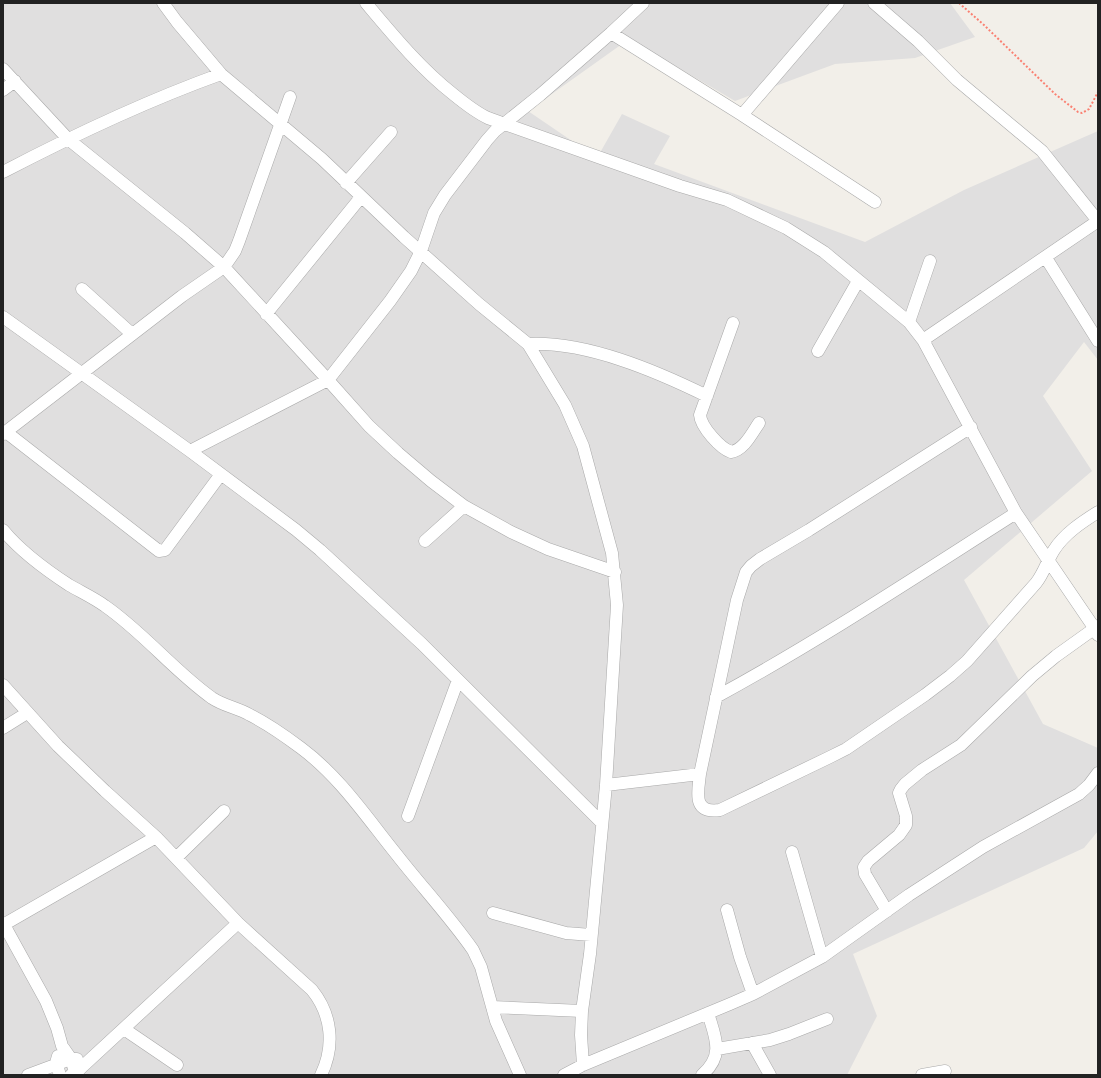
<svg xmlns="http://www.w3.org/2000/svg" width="1101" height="1078" viewBox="0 0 1101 1078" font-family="'DejaVu Sans',sans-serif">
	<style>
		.residential { fill: #e0dfdf }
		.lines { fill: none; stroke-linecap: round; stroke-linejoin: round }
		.minor-casing { stroke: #a9a9a9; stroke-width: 13 }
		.path { stroke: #fa8072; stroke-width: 2; stroke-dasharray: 2 2; stroke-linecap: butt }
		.minor { stroke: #fff; stroke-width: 12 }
	</style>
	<rect width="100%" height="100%" fill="#f2efe9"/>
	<path class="residential" d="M3,3H950L975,37L915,58L835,64L735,101L629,39L528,111L597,158L622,114L670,136L654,164L865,242L964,190L1098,131V360L1084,342L1043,396L1092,471L964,580L1043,724L1098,748V831L1084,848L853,954L877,1016L847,1075H3Z"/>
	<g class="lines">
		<defs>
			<path id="minor" d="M163,3L177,22L221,74L322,159L404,237L479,304L528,344L565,405L583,446L612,553L617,605L606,785L590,954L582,1011L581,1035L583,1065
				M366,3C393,35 420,68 453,94C464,103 475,112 488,118L680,186L727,200L786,228L824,252L909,322L923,340L1016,513L1095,629L1098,635
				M874,3L918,41L957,80L1042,151L1098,221
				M611,33L742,115L838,3
				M3,69L68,139L185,233L224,267L328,380L369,426L398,453L431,481L464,506L511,532L548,549L615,572
				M3,90L15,81
				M742,115L875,202
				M3,172C74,135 146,101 221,74
				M346,183L391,132
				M1046,258L1098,341
				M82,289L132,334
				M266,314L361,197
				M3,317L190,451L296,530L320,550L422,644L602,823
				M909,322L930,261
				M733,323L700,415C701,427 720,448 731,452C744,450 752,433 759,423
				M923,340L1098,221
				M528,344C586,341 656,371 707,396
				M818,351L858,281
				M971,427L809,530L760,559L751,566L746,572L737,600L700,774C698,792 692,814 720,810L830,757L846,749L925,695L950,676L967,661L1036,583C1044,573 1047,561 1054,550C1064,534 1082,522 1098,512
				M6,432L159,551L165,550L221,474
				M3,434L182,296L224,267L235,251L239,241L290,97
				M190,451L328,380L390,301L411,271L421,251L434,213L445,195L487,140L495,131L540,95L611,33L643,3
				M3,530C21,552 46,570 69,585C81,592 94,598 105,606C144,633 174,671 212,698C224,706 238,708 250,715C268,724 285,736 301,748C340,777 367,818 397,855C422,887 450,917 473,950L481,967L496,1021L520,1075
				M425,541L464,506
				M3,685L58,746L105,791L156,837L238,923L312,990C332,1015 335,1046 321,1075
				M716,697C819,641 917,576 1016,513
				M3,728L27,713
				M606,785L700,774
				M408,816L458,680
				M792,852L822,957
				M176,858L224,811
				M727,910L740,957L753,994
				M887,911L865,874L864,867L868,861L899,835L906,825V816L899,793L901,789L905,784L922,770L961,745L1032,676L1056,656L1098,626
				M493,913L566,933L591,935
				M3,923L46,1001L57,1028L62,1046L71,1059L76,1075
				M3,925L156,837
				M492,1007L582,1011
				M124,1029L177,1065
				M752,1043L770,1075
				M717,1049L770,1040L789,1034L827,1019
				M58,1056L56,1063L60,1075
				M28,1075L71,1059H77
				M71,1075L76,1073L83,1066L238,923
				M564,1075L583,1065L730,1004L753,994L822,957L909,895L983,847L1079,794L1089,785L1098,773
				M702,1075C725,1055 715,1037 708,1013
				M922,1075L945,1071"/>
		</defs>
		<use href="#minor" class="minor-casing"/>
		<path class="path" d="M959,3L984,25L1055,94L1078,112L1082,113L1089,109L1098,92"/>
		<use href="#minor" class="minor"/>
	</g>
	<rect width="1101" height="1078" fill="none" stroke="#222222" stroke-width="8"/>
</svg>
